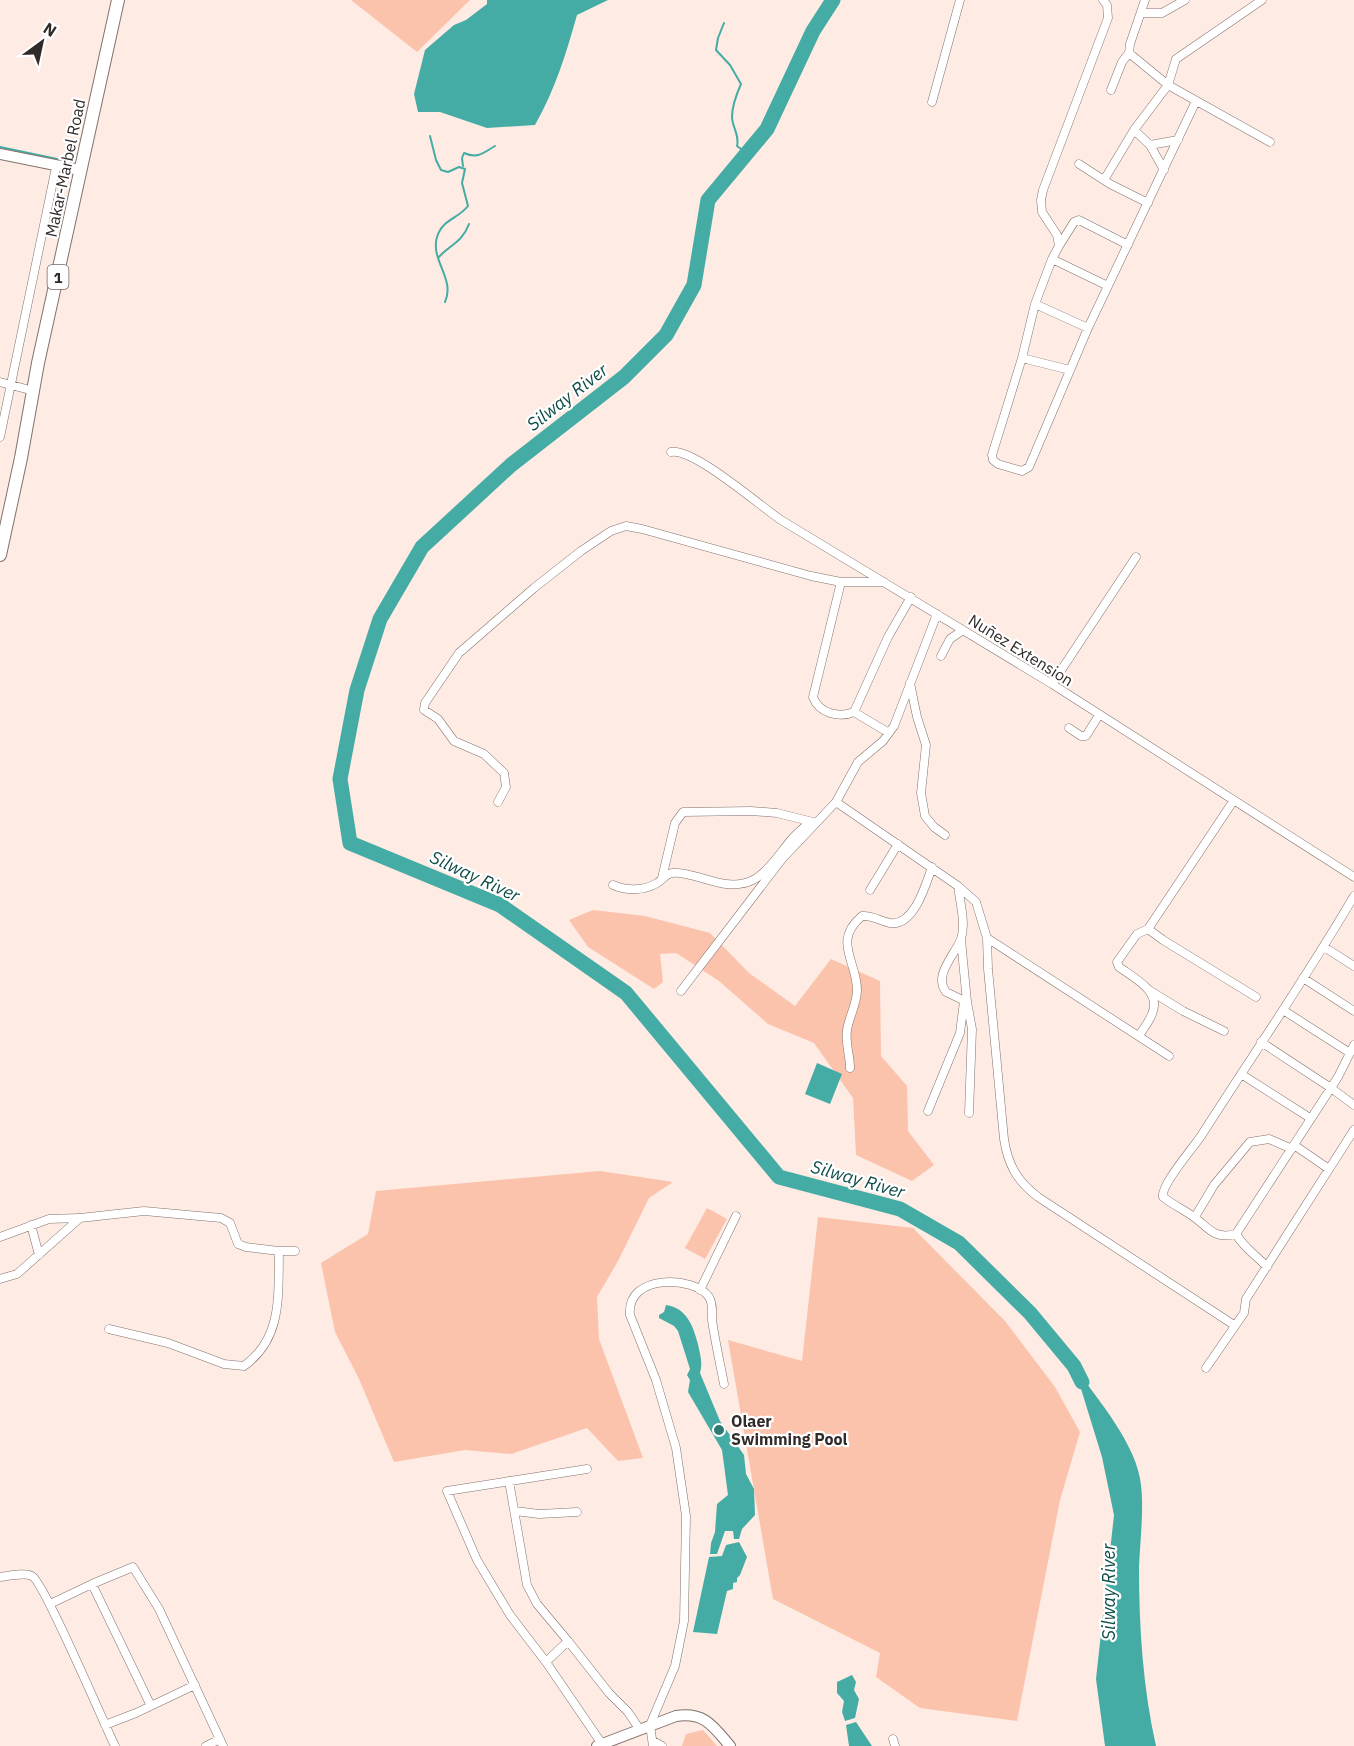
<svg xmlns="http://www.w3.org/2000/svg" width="1354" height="1746" viewBox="0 0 1354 1746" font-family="'IBM Plex Sans',sans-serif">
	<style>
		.green { fill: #fbc3ac }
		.water { fill: #44aca4 }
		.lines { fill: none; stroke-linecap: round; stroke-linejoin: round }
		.stream { stroke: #44aca4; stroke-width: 2 }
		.river { stroke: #44aca4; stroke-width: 15 }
		.street-casing { stroke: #81726c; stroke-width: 9 }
		.secondary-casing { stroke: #81726c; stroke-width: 12 }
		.primary-casing { stroke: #81726c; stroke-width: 14 }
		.street { stroke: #fff; stroke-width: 8 }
		.secondary { stroke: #fff; stroke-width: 10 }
		.primary { stroke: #fff; stroke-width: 12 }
		.poi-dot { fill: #307873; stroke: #fff; stroke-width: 2 }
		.labels { text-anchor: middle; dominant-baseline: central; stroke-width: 4.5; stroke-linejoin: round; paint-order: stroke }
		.shield { fill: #fff; stroke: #6f6a68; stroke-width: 1.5 }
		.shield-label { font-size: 15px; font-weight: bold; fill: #312a28 }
		.street-label { font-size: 16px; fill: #312a28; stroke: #fff }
		.poi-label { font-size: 16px; font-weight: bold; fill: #312a28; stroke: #fff; text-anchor: start }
		.water-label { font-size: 18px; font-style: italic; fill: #0e4c47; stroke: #fff }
	</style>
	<rect width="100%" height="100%" fill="#fdebe4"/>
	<path class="green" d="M351,0H470L417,52Z
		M593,910L645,916L710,933L749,973L795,1006L831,959L880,981L881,1056L907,1086L908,1131L934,1165L912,1181L856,1155L853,1098L814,1043L768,1024L719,981L676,953L660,954L663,982L654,989L588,947L569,920Z
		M600,1171L673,1182L649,1198L618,1261L597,1297L599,1339L643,1458L618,1461L587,1428L511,1454L465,1450L394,1462L359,1379L335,1332L321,1263L368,1234L376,1191Z
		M707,1208L727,1219L705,1259L685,1248Z
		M818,1217L913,1228L1005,1321L1055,1387L1080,1432L1060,1500L1017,1721L920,1708L876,1677L880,1653L773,1599L728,1340L802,1361Z
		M703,1730L717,1746H682L686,1734Z"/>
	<path class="water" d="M487,0H608L577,15C566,54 555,90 535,125L487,128L440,112H418L414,94L425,50L454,25L466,20L487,4Z
		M817,1063L842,1074L830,1104L805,1094Z
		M666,1305C687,1308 693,1326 698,1344C700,1355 703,1362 700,1373L720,1421L744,1455L746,1474L754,1489L755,1515L742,1529L739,1539H734L733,1531H725L717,1554H710L711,1543L715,1532L717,1504L728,1495L722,1450L688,1392L690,1380L687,1375L690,1369L678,1331L674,1326L659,1318V1315L664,1312Z
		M1074,1366C1097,1399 1137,1444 1141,1485C1144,1510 1140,1542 1139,1568C1139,1628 1143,1688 1156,1746H1105L1096,1679L1114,1515L1102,1457Z
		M739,1542L747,1557L740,1575L737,1578V1582L733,1583V1589L727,1591L717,1634L693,1632L709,1557L722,1556L726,1545Z
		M852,1675L856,1682L854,1690L859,1699L855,1718L845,1721L842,1712L844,1701L837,1693V1682Z
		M856,1722L872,1746H849L846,1725Z"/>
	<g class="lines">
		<path class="stream" d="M724,23L718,38L716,50L730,65L741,84C737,93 732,106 732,117C732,127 740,135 737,146L751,156
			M430,136L436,160L441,170L448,172L459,167L465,169L462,183L468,206C459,218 444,219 438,234C428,259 456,278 445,302
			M0,147L57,159
			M463,166L462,158L464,153C478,159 483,153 495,146
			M438,258C449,245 462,243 469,224"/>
		<path class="river" d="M833,0L813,31L767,129L708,200L694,285L666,335L624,377L511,465L422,547L380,619L357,690L340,779L350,843L500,905L626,993L779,1177L900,1209L959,1243L1030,1313L1074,1366L1082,1382"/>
		<defs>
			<path id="street" d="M1103,0L1107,5L1108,18L1043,190L1041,200L1042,212L1057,235L1059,246L1052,259L1035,304L1022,358L992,455L993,460L998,464L1022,471L1029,467L1088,328L1196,101
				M1145,0L1130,44L1129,53L1168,85L1270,142
				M1141,13H1162L1185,0
				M1111,90L1122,62L1129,53
				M932,102L960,0
				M1134,130L1150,145L1164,170
				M1150,145L1178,140
				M1079,164L1110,184L1148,203
				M1104,180L1134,130L1168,85L1176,59L1262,0
				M1059,246L1074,222L1079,220L1128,245
				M1052,259L1108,286
				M1035,304L1088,328
				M1022,358L1070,370
				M0,382L34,391
				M0,437L55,172
				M671,452C694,448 760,506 781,520L1052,684L1354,877
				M841,582L813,697C819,714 840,718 854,712
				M941,656L950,639L963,630
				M910,683L917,717L926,745L921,793L925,816L934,827L945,835
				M1052,684L1136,557
				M1069,728L1081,736H1086L1099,715
				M889,733L854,712L888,637L911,597
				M1234,800L1148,929L1163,940L1256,997
				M498,802L506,787L504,773L484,754L454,741L438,719L424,710L425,703L459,653L534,588L581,551L611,531L626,526L642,529L811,576L841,582H884
				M836,802L958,886C960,902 966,924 961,939C955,955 933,975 946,992L967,1002L972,1029L969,1113
				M662,878L675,823L683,812L751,811L777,813L813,822
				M613,885C627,891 644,891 657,883C663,880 665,874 672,873C684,871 711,882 726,884C735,885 745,884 753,880C768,872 780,853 791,840C797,833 804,827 811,822
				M958,886L976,902L987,938L988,969L1004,1139C1008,1165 1017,1181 1038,1197L1234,1325
				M870,890L898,844
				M1354,896C1306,978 1252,1056 1201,1136C1193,1148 1160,1186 1163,1197C1172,1204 1182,1209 1191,1215C1208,1226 1212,1240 1236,1234L1338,1077L1354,1045
				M987,938L1169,1056
				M961,940L967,1002
				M1324,947L1354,966
				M1303,978L1354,1011
				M1149,990L1183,1011L1224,1031
				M681,991L782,859L836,802L858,762L883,741L894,726L937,614
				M1283,1010L1350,1053
				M1139,1036C1143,1029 1149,1022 1152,1014C1162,991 1134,978 1119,967L1117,962L1137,934L1148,929
				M1261,1042L1331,1088L1354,1105
				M850,1068C850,1055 845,1043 847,1030C849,1017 857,1004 857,990C857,961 832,941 862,916C873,915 879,921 890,923C914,927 926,884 932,867
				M1241,1074L1310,1118
				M928,1111L960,1033L964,1001
				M1294,1145L1329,1169
				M1195,1217L1214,1185L1250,1142L1269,1139L1292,1149
				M31,1225L39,1255
				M1236,1234C1243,1247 1257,1256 1267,1267
				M0,1237L49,1219L79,1218
				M279,1251H295
				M0,1279L17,1274L80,1218L144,1211L221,1218L230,1223L238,1244L246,1247L279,1251C278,1295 283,1338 244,1366L224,1364L168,1343L109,1329
				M700,1290L736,1216
				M1206,1368L1244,1313L1246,1299L1354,1130
				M587,1469L447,1491L477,1560L510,1615L546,1662L602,1744
				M509,1481L527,1585L537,1604L568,1641L546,1662
				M515,1511L539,1514L577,1512
				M0,1577C9,1576 24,1572 32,1576C44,1582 104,1724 115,1746
				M92,1584L151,1706
				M50,1604L92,1584L133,1567L159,1609L223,1746
				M568,1641L609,1693L628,1712L640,1730
				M105,1725L136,1713L195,1685
				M893,1739L895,1746
				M653,1741L662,1746
				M206,1746L220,1739
				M653,1746L650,1725L675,1666L684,1621L686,1516L676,1448L656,1380L630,1315C626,1273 695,1276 709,1297C713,1303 712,1312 712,1320C715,1341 720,1363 724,1384"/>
			<path id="secondary" d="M0,154L80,170
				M597,1746L676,1716C705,1712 713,1726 730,1746"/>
			<path id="primary" d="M0,555L21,458L38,363L118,0"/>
		</defs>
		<use href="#street" class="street-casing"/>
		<use href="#secondary" class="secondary-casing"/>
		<use href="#primary" class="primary-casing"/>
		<use href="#street" class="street"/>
		<use href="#secondary" class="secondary"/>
		<use href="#primary" class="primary"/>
	</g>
	<circle class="poi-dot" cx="719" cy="1430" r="6"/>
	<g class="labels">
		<rect class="shield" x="47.5" y="265" width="21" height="24" rx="4.5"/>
		<g class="shield-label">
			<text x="58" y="277">1</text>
		</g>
		<g class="street-label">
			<text transform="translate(65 168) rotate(-78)">Makar-Marbel Road</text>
			<text transform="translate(1021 650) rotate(32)">Nuñez Extension</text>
		</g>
		<g class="poi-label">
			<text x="731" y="1421">Olaer<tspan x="731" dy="18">Swimming Pool</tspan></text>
		</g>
		<g class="water-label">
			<text transform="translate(567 397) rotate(-38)">Silway River</text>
			<text transform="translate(475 876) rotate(25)">Silway River</text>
			<text transform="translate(858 1179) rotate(16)">Silway River</text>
			<text transform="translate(1108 1592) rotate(-90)">Silway River</text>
		</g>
	</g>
	<g transform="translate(42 42) rotate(33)" stroke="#ffffff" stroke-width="4.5" paint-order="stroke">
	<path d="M0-4.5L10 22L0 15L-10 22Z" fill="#312a28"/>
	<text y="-9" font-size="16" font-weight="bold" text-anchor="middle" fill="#312a28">N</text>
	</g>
</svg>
